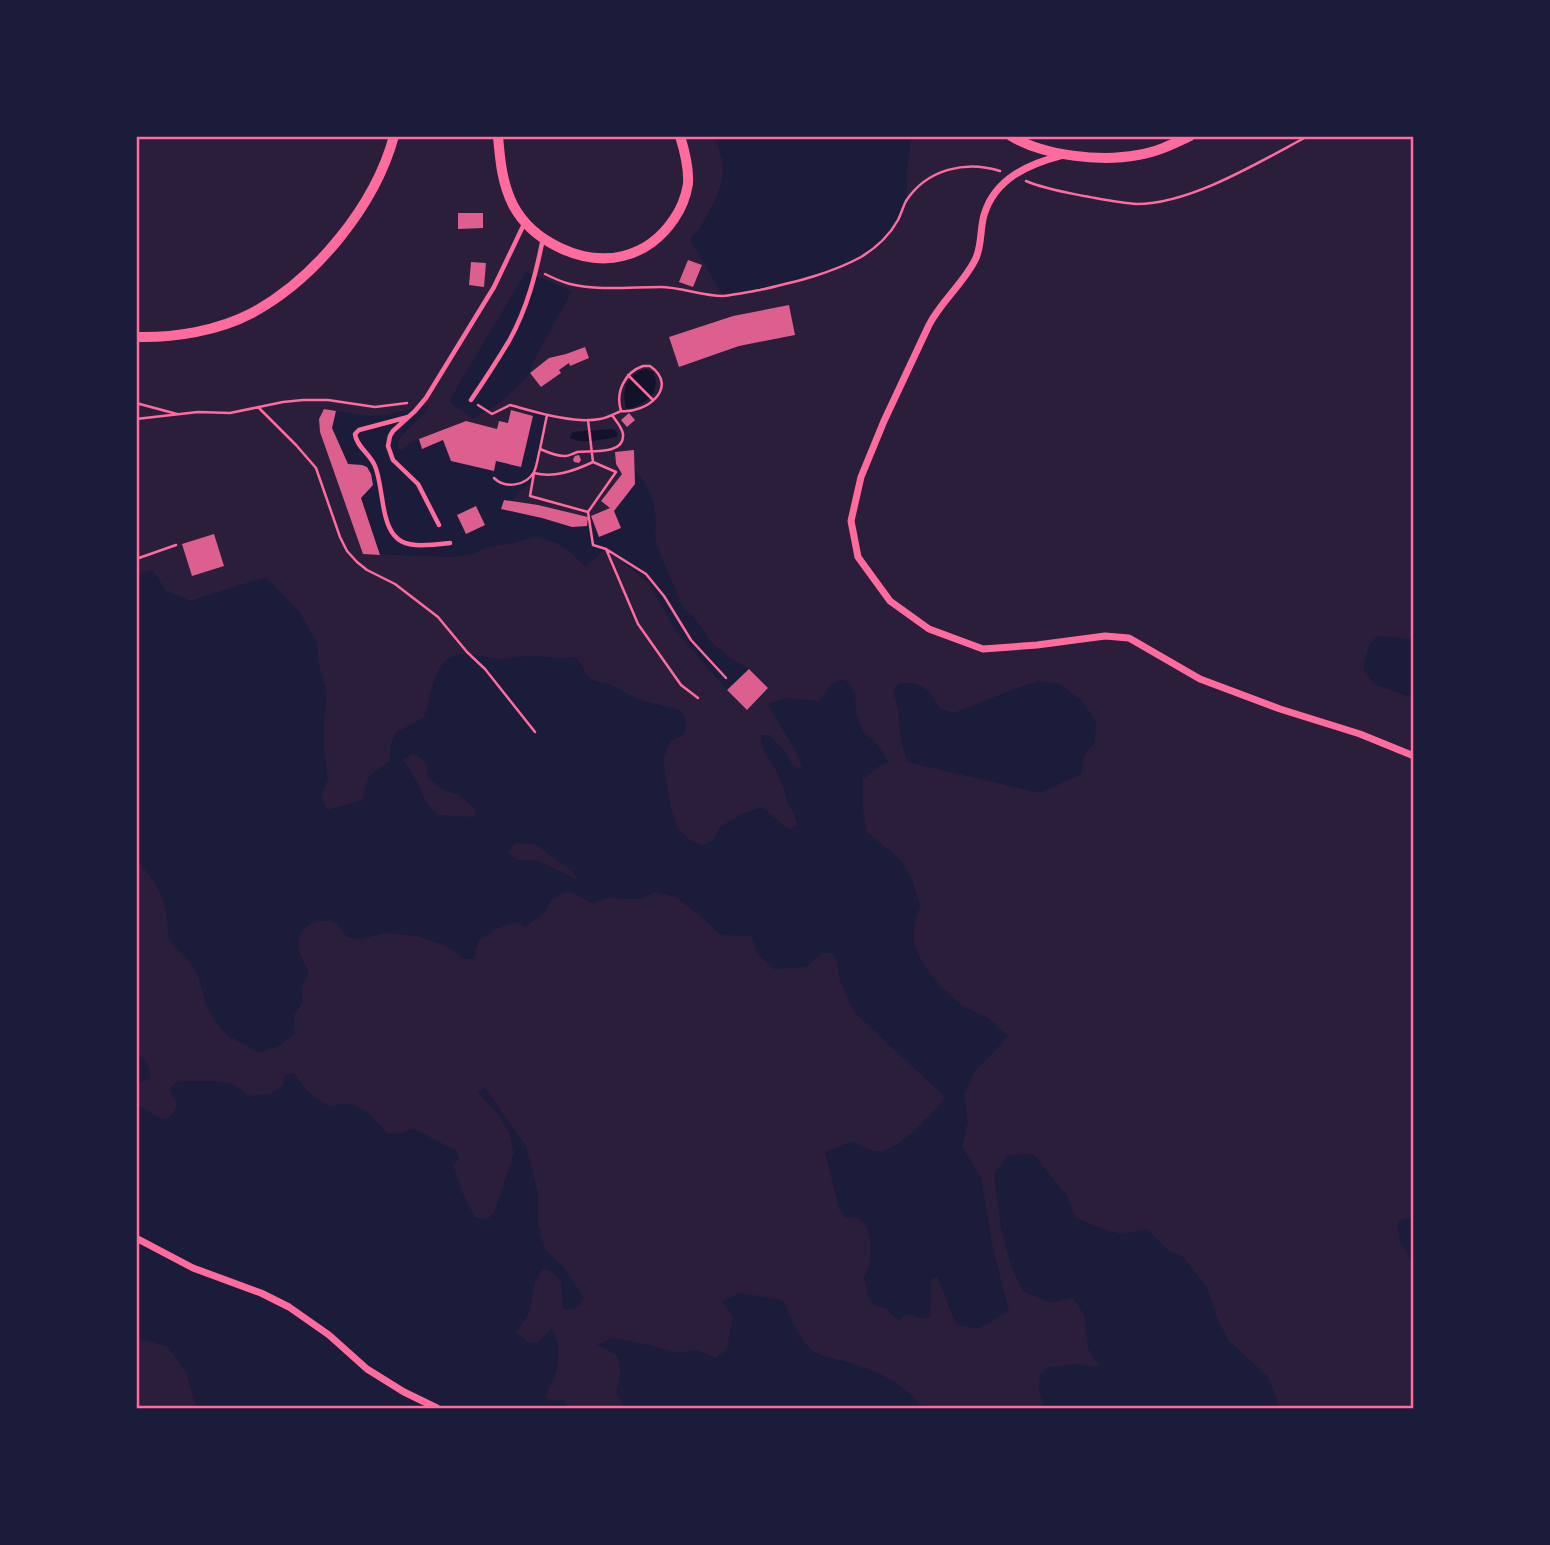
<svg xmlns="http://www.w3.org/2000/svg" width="1550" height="1545" viewBox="0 0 1550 1545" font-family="'Exo 2',sans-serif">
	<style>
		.green { fill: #2a1e3b; fill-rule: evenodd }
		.water { fill: #12122b }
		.building { fill: #dd5f8e }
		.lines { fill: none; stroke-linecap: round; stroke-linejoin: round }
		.path { stroke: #ff6b9d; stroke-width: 2.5 }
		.service { stroke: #ff6b9d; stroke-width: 4.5 }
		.minor { stroke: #ff6b9d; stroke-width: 7 }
		.secondary { stroke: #ff6b9d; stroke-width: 10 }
		.neatline { fill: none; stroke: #ff6b9d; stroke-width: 2.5 }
	</style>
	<rect width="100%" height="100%" fill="#1b1b3a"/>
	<path class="green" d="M137,137H715C718,146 723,159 723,169C723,190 705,225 690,239L723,296L743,293L814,276L858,259L874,249L898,221L907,201V172L911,137H1413V639L1377,636L1369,646L1363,668L1374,684L1413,698L1414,1217L1400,1220L1397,1226L1400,1242L1413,1264V1408H1280L1268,1377L1229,1341L1219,1323L1207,1287L1183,1257L1170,1252L1147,1229L1121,1234L1092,1225L1076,1218L1067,1196L1033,1154L1008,1155L994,1174L1001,1228L1011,1266L1023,1291L1051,1303L1073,1297L1084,1315L1088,1349L1100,1367L1076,1364L1050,1367L1040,1374L1039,1391L1044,1408H923C900,1380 879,1372 844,1361C835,1359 821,1357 813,1351C796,1338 793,1317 782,1300L739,1293L722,1302L733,1316L727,1349L716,1358L696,1350L680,1353L635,1342L612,1338L597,1345L617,1355L621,1371L616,1394L626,1408H569L564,1400L551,1401L546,1398C547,1389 552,1384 555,1375C560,1360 560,1343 552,1329L538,1342H528L516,1333L529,1313L535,1282L542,1269L551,1271L561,1281L563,1309C574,1311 579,1308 584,1298L565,1269L545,1250L538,1224V1193L526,1146L484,1087L478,1093L494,1109L509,1131L514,1153L495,1211L488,1219L475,1218L463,1194L453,1165L459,1158L456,1151L413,1128L402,1133L387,1134C374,1117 354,1095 331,1107L312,1096L293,1073L285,1075L283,1085L270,1094L248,1096L233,1084L213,1081H179L172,1086L169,1091L177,1102C175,1111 174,1116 165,1119L154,1115L137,1104V1084L151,1078L149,1066L137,1051L136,859C161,887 168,905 169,941L187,959L198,975L206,1005L215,1021L227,1035L259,1053L279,1046L295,1033L294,1015L303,1002C302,994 301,989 305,981C306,980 308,979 308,977C311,965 289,951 303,931C308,922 317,921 327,921C338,922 341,928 347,937L361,939L385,933L418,936L446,946L464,959H474L478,941L495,929L518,922L525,927L544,913L550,901L563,893L571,892L592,903L607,898L641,899L654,892L676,897L702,917L721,935L752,936L756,952L774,969L806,967L822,953H831L836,959L840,981L854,1012L944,1096L941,1104C926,1118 896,1155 874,1151C866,1150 860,1145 853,1141L825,1152L839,1208L846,1218H858L865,1224L871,1241L870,1262L864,1278L869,1299L876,1306L887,1308L893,1316L899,1320L905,1315L911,1314L919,1318H930L931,1283L932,1279L937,1276L956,1324L978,1329L1009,1311L993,1249L981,1177L962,1147L968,1122L964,1095L975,1071L994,1052L1008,1036L988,1018L964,1007L940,986L923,964L914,944V925L920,906L912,879L902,861L867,832L863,811V779L878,767L889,762L877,744L862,730L856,712L855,695L850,683L842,679L831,685L819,701L787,698L768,704C777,726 798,745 802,769L793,766L786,753L769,735H761V743L765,754L776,770L784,789L787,801L794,813L797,825L790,829L784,826L762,807L739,815L719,828L713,840L703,846L688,839L676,826L670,805L663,759L670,741L684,735C687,724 686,719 680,710L640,700L609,684L595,681L585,674L582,665L576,657C559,659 543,656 526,656C517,656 508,659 499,659C482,658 460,647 445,661C433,673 430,701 424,717L411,725L396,732L390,747V761L369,776L362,800L327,810L321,796L328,779L324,747V720L327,693L319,665L317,643L300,613L266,577L190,601L166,591L153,570L137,574ZM526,272L572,291L533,362L530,373L516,388L494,407L473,418L449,401ZM789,305L795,335L739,346L679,367L669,337L733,316ZM585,347L589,358L570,365L569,363L559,370L560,373L541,387L530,373L549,358L566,354ZM429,405L425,413L400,438L398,441L399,449L402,450L413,441L466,421L497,429L500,421L508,423L512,410L533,416L535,410L549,413L533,481L519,492L512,501L588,517L610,508L601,501L622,474L616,464L615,453L634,450L635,470L643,480L650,492L653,502L656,520L655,538L659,551L684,609L694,617L711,642L730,658L749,669L768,689L747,710L727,690L676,631L649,583L606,549L585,567L573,554L557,543L536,537L513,543L487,547L474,554L455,557L364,554L320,432L319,419L324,409L368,416L386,415ZM1040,681L1059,684L1082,701L1096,721L1095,742L1084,756L1081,774L1040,793L907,762L900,736L899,714L893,691L900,683C922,683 930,688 939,708L954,713L1017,688Z
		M413,753L426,762L428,778L443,790L459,795L476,809L474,817L437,815L426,803L419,785L403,760Z
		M515,843L535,844L571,870L579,881L539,861L517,860L508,852Z
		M139,1339L167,1346L187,1374L196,1408H137L136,1340Z"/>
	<path class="water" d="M646,369L653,372C662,392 647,404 628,409L626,408C621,390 627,373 646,369Z
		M613,429L618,432L617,436L615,437C601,440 582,444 570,438L572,432Z"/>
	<path class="building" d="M458,213H483V228L458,229Z
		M688,260L702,265L693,287L679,282Z
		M471,262L486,263L484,287L469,285Z
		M789,305L795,335L739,346L679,367L669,337L733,316Z
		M585,347L589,358L570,366L569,363L559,370L561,373L541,387L530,373L549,358L566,354Z
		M324,409L336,411L332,428L348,464L362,465L367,467L371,474L373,485L361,498L380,555L363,554L320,432L319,419Z
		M511,410L533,416L521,467L496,461L494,471L451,461L443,440L422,449L419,439L466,421L497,429L499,421L508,423Z
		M629,413L635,420L627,427L621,420Z
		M634,450L635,484L614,511L621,528L599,537L591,516L610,508L601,501L622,474L616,464L615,452Z
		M579,455L581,460L579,463L574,462L573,459L575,456Z
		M504,500L538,505L588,517L587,526L572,527L542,518L501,509Z
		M476,506L485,525L466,534L457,515Z
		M214,534L224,566L192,576L182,544Z
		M749,669L768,688L747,710L727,690Z"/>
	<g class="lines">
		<path class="path" d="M1026,181C1045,189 1064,192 1084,196C1101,199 1119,203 1137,204C1191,204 1261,161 1308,136
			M545,274C553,278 562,282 570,284C599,291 631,287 660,287C681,287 702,296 723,296C735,295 748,292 760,290C794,282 830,274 861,257C876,248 889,236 898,220C901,214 903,207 906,201C927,169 966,160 1000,171
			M643,366H650C680,387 646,414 621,411C615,392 625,372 643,366Z
			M628,375L653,400
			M136,403L177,414
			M478,405L492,414L510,405C536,412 573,424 600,419C607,418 614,414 621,411
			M258,407L296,445L316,468L340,537L347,551L357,562L367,570L395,584L438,617L467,652L485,669L535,732
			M136,419L198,412L230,413L283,402L303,400H328L375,407L407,403
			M588,420L593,462
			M540,449L547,415
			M593,462L616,472L588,512L530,496L534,473C554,478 574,471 593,462Z
			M494,478C505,489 526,486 534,472C537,466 538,456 540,449C547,452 558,457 566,456C567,456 576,453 577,452C589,450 625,456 623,434C622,427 616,421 612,415
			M588,512L593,545L606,549L638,624L681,685L698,698
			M606,549L646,574L664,596L691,640L726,678
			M136,559L176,545"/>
		<path class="service" d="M471,400C484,381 497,361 509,341C527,309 536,274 543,238
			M408,417L359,430L355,434C356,446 370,454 375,466C379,476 380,487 382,498C389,549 405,548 450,543
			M439,525L418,484L393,460L388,446L390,436L393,431L415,411L426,398L494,287L525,222"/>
		<path class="minor" d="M1063,155C1029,164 995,178 984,215C980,229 982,244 976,258C965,282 942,300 929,325L884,421L861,477L851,521L858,557L890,601L929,629L983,649L1037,645L1105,636L1129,638L1200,679L1280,709L1360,734L1414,756
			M136,1238L193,1268L261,1293L289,1307L329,1335L367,1369L404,1392L437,1408"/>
		<path class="secondary" d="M498,136C500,160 502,183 513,205C532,241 582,266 623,256C644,251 662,237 674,219C681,209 686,196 688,184C689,168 685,152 680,136
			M1011,136C1044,156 1101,162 1138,155C1157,152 1173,144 1190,136
			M136,337C174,338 218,331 252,313C315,279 375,206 394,136"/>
	</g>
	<rect width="1550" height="1545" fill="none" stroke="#1b1b3a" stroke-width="276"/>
	<rect x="138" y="138" width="1274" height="1269" class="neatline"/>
</svg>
